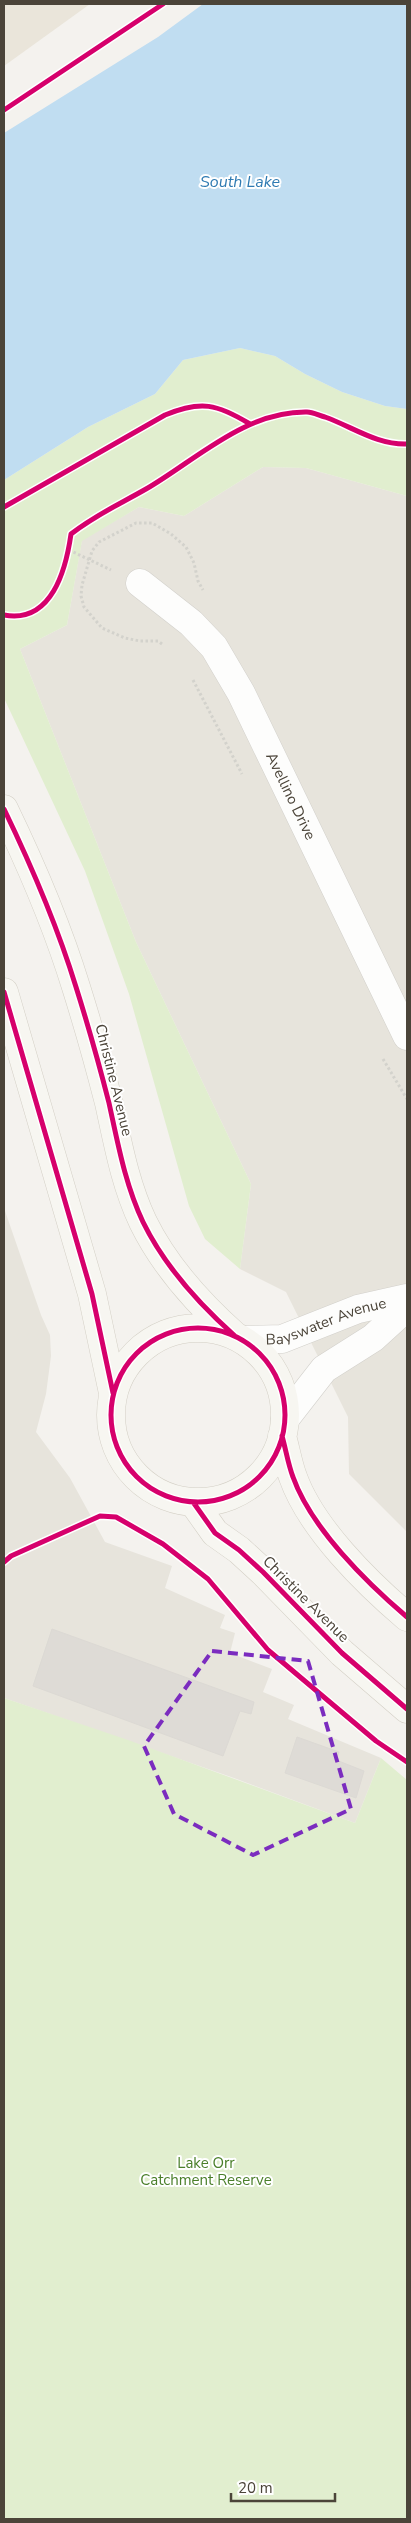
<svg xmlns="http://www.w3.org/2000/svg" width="411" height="2523" viewBox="0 0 411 2523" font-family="'Nunito Sans',sans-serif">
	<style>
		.residential { fill: #e7e4dc }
		.education { fill: #eae5da }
		.green { fill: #e1eecf }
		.water { fill: #c0ddf1 }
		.building { fill: #dedbd6; stroke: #dcd9d4 }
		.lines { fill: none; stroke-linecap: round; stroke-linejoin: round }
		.street-casing { stroke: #d2d0cb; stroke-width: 29 }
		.secondary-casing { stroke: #d3cfc5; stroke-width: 29 }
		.path { stroke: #d3d2cc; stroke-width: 3; stroke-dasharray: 2.5 2.5; stroke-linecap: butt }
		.street { stroke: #fdfdfc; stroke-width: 28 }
		.secondary { stroke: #f7f6f1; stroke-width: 28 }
		.cycleway-casing { stroke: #fff; stroke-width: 8 }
		.cycleway { stroke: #d6006c; stroke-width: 5 }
		.marked { fill: none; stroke: #7b2cbf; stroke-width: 4; stroke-dasharray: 10 6; stroke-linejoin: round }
		.labels { text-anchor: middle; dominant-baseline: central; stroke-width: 4; stroke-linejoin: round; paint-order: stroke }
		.street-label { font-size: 15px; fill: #4b4439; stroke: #fff }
		.park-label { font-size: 15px; fill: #4a7f2a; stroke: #fff }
		.water-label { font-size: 16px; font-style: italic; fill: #2e7ab2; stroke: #fff }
	</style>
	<rect width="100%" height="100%" fill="#f4f2ee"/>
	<path class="residential" d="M263,467L306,468L407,496V1532L349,1474L348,1417L286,1292L240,1269L251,1184L136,942L20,649L67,625L82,540L139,507L184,516Z
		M4,1208L41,1315L50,1335L51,1356L46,1394L36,1432L70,1478L105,1542L172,1566L165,1588L225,1615L220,1628L235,1633L230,1653L272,1669L263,1692L294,1705L288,1719L381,1758L355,1823L234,1778L4,1698Z"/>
	<path class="education" d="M4,4H90L4,66Z"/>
	<path class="green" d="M240,348L275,356L305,374L342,392L385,406L407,409V496L306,468L263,467L184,516L139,507L82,541L67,625L20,649L136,942L251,1184L240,1269L205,1239L189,1206L129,994L85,871L4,698V480L88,427L155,394L183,360Z
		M4,1698L128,1740L355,1823L381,1758L407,1780V2519H4Z"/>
	<path class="water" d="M203,4H407V409L385,406L342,392L305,374L275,356L240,348L183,360L155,394L88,427L4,480V133L158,37Z"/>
	<path class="building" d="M52,1629L254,1702L251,1714L240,1711L223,1756L33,1686Z
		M297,1737L339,1752L336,1760L364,1771L356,1798L285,1773Z"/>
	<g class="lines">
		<defs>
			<g id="street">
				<path id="s1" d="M140,583L191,623L214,647L241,693L407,1036"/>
				<path id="s2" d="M244,1340L282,1339L358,1309L407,1298"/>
				<path d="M285,1419L324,1369L373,1338L407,1307"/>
			</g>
			<path id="secondary" d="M4,809C32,867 57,925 76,987C88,1025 99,1064 109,1103C118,1144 125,1184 143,1222C165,1267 199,1304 235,1336
				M4,992L92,1294L113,1393
				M111 1415a87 87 0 1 1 174 0a87 87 0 1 1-174 0Z
				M282,1436C286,1450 288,1464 293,1477C311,1528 367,1583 407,1617
				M193,1502L215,1533L239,1550L263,1572L342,1653L407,1709"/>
		</defs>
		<use href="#street" class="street-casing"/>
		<use href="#secondary" class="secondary-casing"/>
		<path class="path" d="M69,550L111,570
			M162,644L158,641H140L125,638L102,628L84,607L81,596L82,585L92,551L99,542L136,523H152L171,534L186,547L194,563L198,581L203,590
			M193,680L242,774
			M383,1059L407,1099"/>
		<use href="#street" class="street"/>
		<use href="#secondary" class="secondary"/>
		<defs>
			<path id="cycleway" d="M4,110L163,4
				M4,507L165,415C201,400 217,404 250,424
				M4,615C52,624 66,569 71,534C97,514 118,505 146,489C196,460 245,411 307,412C313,412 320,416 325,417C353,427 377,445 407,444
				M4,809C32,867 57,925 76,987C88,1025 99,1064 109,1103C118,1144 125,1184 143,1222C165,1267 199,1304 235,1336
				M4,992L92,1294L113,1393
				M111 1415a87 87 0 1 1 174 0a87 87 0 1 1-174 0Z
				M282,1436C286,1450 288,1464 293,1477C311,1528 367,1583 407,1617
				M193,1502L215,1533L239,1550L263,1572L342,1653L407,1709
				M4,1562L11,1556L100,1516L116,1517L163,1544L208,1579L268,1650L376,1741L407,1762"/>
		</defs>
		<use href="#cycleway" class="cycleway-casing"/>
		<use href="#cycleway" class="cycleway"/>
	</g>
	<path class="marked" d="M212,1651L308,1661L351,1809L253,1855L174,1814L144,1746Z"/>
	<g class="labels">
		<g class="street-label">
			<text stroke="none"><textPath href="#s1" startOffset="266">Avellino Drive</textPath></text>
			<text transform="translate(114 1080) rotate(76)">Christine Avenue</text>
			<text stroke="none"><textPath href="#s2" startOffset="85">Bayswater Avenue</textPath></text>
			<text transform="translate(306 1599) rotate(45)">Christine Avenue</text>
		</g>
		<g class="park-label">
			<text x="206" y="2163">Lake Orr<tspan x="206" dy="17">Catchment Reserve</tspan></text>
		</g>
		<g class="water-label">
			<text x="240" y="182">South Lake</text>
		</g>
	</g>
	<rect width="411" height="2523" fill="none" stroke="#4b4439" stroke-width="10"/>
	<path d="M231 2493v8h104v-8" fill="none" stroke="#4b4439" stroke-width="2.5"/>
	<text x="238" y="2493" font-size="15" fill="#4b4439" stroke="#ffffff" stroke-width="4" paint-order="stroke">20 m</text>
</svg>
